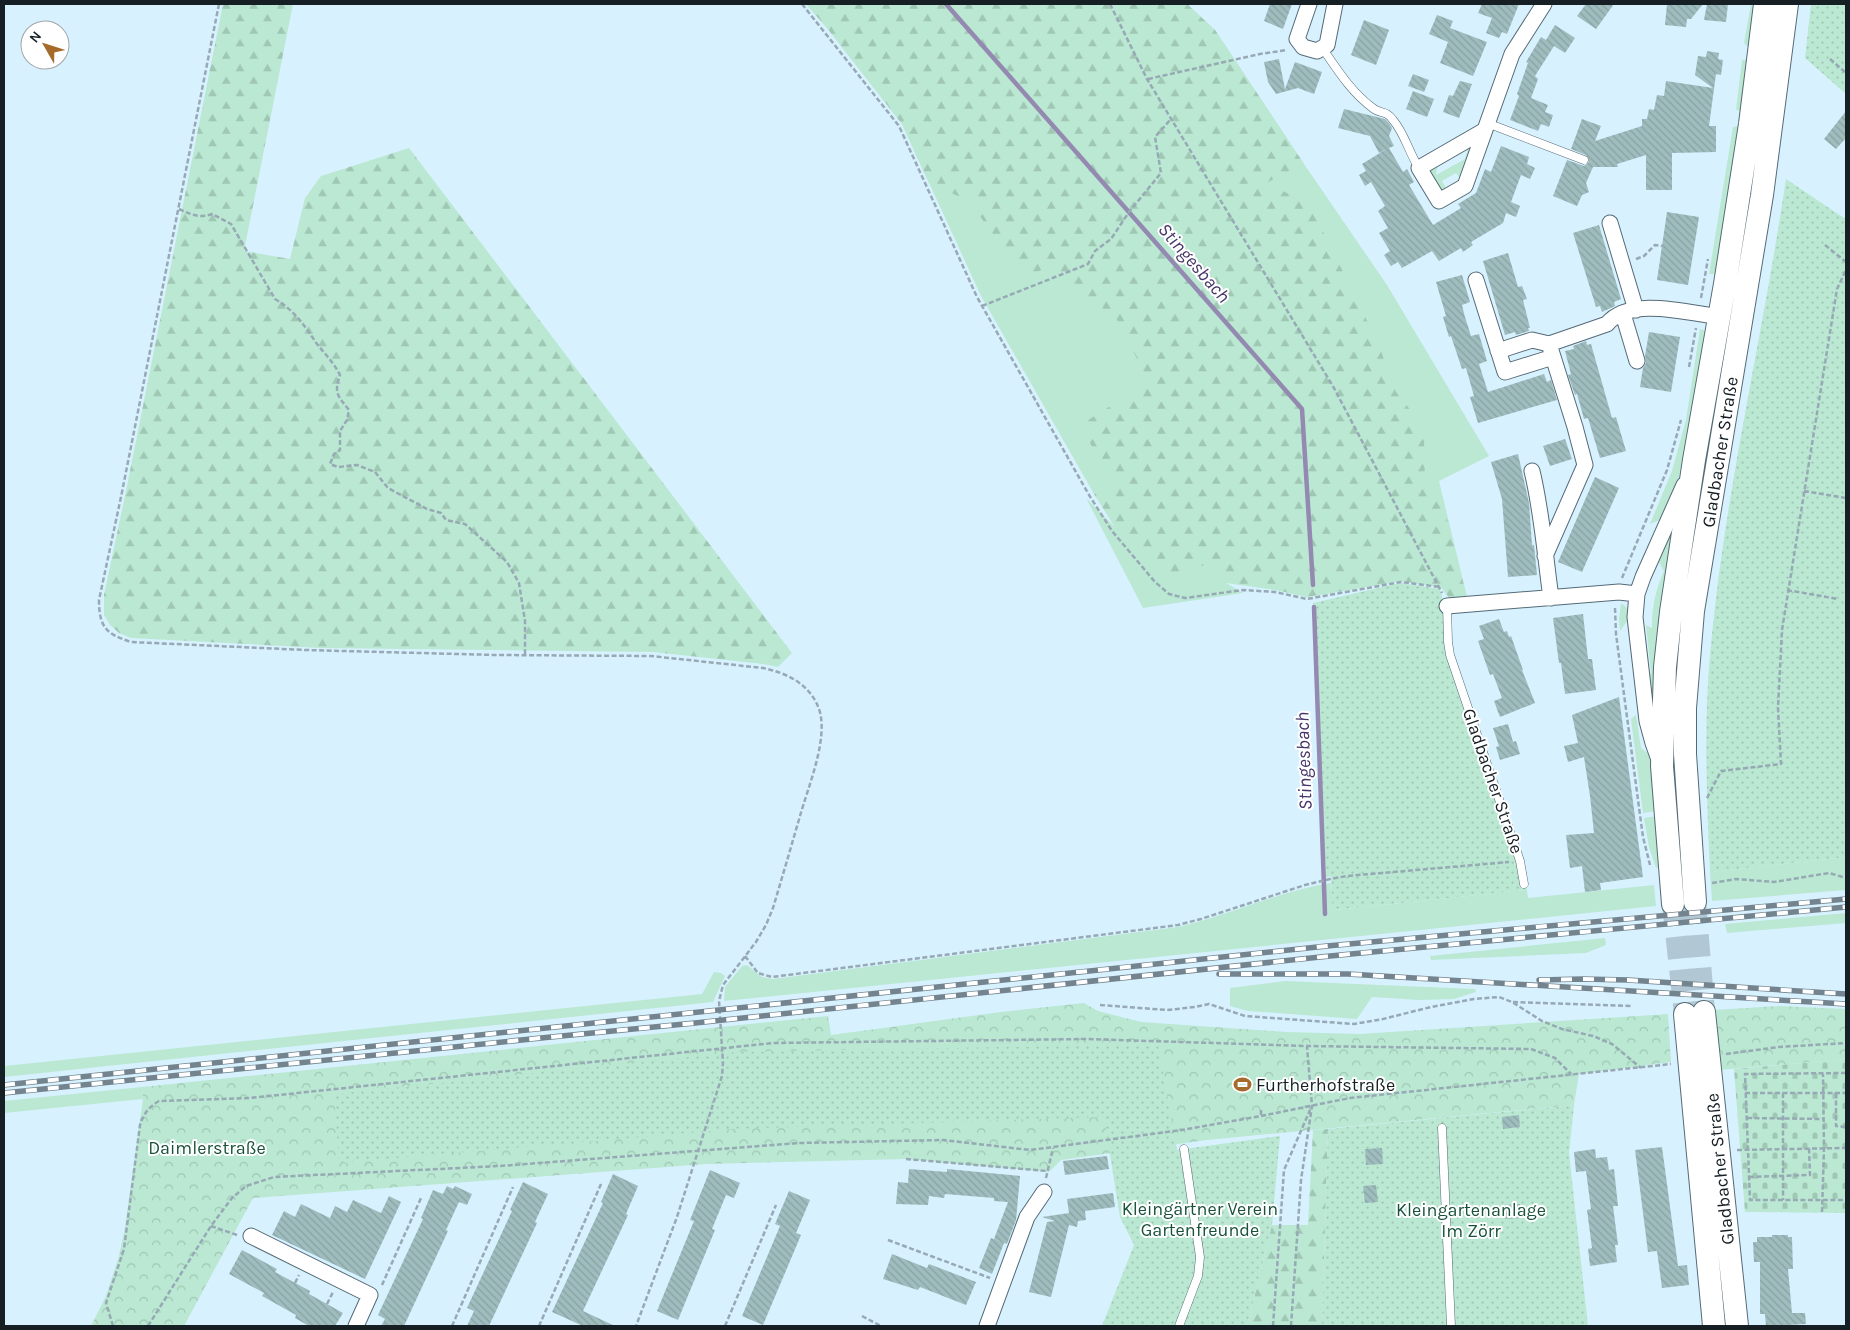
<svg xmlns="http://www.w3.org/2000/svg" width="1850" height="1330" viewBox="0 0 1850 1330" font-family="Karla,sans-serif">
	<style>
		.grass { fill: #bae8d2 }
		.forest { fill: url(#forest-firs) }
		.cemetery { fill: url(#cemetery-stones) }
		.park { fill: url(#park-crowns) }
		.garden { fill: url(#garden-dots) }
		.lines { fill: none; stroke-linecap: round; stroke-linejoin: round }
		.stream { stroke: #9489b0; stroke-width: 4.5 }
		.building { fill: url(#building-back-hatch) }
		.secondary-tunnel { stroke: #b1c7d3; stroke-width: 22; stroke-dasharray: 22 11; stroke-linecap: butt }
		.lane-casing { stroke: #546a76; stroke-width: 9 }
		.street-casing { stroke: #546a76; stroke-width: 17 }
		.secondary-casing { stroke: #546a76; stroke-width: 24 }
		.path { stroke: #96a9b4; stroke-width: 2.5; stroke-dasharray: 5 2.5; stroke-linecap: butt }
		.lane { stroke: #fff; stroke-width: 8 }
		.street { stroke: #fff; stroke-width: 15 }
		.secondary { stroke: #fff; stroke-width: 22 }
		.rail-casing { stroke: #74848e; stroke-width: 5.5 }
		.rail { stroke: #fff; stroke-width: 4; stroke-dasharray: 11; stroke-linecap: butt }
		.labels { text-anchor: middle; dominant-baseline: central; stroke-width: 4; stroke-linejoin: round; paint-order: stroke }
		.street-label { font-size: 18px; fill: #161f24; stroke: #fff }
		.poi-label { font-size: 18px; fill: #161f24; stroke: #fff; text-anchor: start }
		.park-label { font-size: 18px; fill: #18523c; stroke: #fff }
		.water-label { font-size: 19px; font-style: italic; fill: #463568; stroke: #fff }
	</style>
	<defs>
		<pattern id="forest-firs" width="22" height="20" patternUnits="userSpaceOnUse" patternTransform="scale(1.25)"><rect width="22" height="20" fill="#bae8d2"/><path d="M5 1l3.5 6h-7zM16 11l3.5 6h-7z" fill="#9fc7b4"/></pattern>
		<pattern id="cemetery-stones" width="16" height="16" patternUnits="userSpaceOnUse" patternTransform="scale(1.25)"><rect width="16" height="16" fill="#bae8d2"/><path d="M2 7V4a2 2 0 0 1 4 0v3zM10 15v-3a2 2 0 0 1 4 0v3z" fill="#9fc7b4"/></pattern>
		<pattern id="park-crowns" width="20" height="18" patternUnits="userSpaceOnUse" patternTransform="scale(1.25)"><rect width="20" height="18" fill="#bae8d2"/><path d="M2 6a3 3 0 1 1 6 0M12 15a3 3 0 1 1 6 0" fill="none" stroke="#9fc7b4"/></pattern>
		<pattern id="garden-dots" width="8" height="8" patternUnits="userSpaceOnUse" patternTransform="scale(1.25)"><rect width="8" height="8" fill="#bae8d2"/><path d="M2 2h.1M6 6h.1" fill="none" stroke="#9fc7b4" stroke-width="1.8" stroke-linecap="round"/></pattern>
		<pattern id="building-back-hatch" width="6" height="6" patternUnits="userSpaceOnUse" patternTransform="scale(1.25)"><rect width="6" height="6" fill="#9fbdbe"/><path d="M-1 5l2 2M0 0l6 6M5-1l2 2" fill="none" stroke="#88a2a3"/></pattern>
	</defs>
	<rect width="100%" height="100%" fill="#d8f1ff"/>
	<path class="grass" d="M806,4H1187L1215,30L1304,164L1387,285L1489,456L1439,481L1468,601L1453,603L1441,587L1401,581L1307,597L1276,590L1226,583L1243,593L1143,608L1086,498L1115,527L1094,494L981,296L902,124L827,28Z
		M1751,4L1753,7L1750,46H1747L1744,43Z
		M1749,59L1742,111L1736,110L1742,60Z
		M1739,126L1715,274H1709L1733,127Z
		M1473,144L1462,181L1456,173L1442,181L1447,190L1441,192L1429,171L1438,162L1436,175L1465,159L1469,145Z
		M1700,329L1706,331L1692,423L1678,480L1665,518L1650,524L1672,471L1686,420Z
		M1677,511L1653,721L1646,680L1651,673L1646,625L1652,628C1652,607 1655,591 1664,571L1657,559Z
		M1621,603L1626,607L1630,617L1620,631L1619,619Z
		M1636,715L1641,748L1650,755L1653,761L1657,811L1643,813L1631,719Z
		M1657,816L1661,867L1656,868L1649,847L1644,818Z
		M1846,857V890L1712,901L1710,872Z
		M1331,883L1334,910L1527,890L1528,898L1654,885L1656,906L724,1001L725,987L742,966L747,965L762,977L773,979L1178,927C1230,915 1279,891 1331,883Z
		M1846,913V923L1727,933L1725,924Z
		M1605,938L1606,945L1586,953L1431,960L1430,956Z
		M714,972L721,973L725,976L713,1002L4,1077V1066L702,994Z
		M1285,981L1475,989L1476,992L1454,999L1419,1000L1372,997L1357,1019L1248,1011L1230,1006V988Z
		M142,1087L143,1099L4,1113V1101Z"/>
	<path class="forest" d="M223,4H293L244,251L290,259L305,198L321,176L409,148L792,653L778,667L763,664L653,652L321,648L131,638L119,633L110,625L104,615V595L126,491Z
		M806,4H1187L1215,30L1304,164L1260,186L1268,194L1281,190L1310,205L1378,343L1396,392L1416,417L1424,439L1425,490L1442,499L1468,601L1453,603L1441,587L1401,581L1307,597L1276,590L1225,582L1210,564L1173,573L1117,530L1094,494L1114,486L1080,425L1149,382L1115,316L1042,270L1023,276L969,201L929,183L902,124L827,28Z
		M1328,1129L1322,1326H1247L1272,1225H1308L1313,1130Z"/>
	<path class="cemetery" d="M1846,1059V1213L1745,1212L1734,1069Z"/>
	<path class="park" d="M1084,1003L1098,1011L1141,1022L1287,1032L1360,1034L1668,1014L1671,1062L1579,1074L1574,1105L1207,1140L1061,1160L1049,1172L906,1159L707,1164L253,1198L184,1326H91L106,1296L119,1256L125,1227L143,1099L142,1087L828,1016L831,1035L1001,1012Z
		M1779,1006L1846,1009V1059L1719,1070L1713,1010Z"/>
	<path class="garden" d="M1811,4H1846V94L1805,58Z
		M1786,179L1844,218L1846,215V857L1710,872C1707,804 1704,736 1709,668C1722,503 1762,342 1786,179Z
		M1400,583L1440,589L1445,608L1446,642L1527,890L1333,910L1331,876L1326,877L1313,603Z
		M1158,1044L1177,1150L1280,1136L1272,1225L1247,1326H1102L1134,1245L1120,1217L1104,1117L735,1129L339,1163L334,1094L737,1052Z
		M1574,1105L1569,1153L1588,1326H1322L1328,1129Z"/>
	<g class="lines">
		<path class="stream" d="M946,4L1302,409L1313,585
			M1314,607L1325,914"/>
	</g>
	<path class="building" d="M1270,4H1292L1283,29L1264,21Z
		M1482,4H1519L1507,34L1502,32L1499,38L1486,33L1492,18L1478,13Z
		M1586,4H1614L1596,29L1577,16Z
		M1667,4H1703L1691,19H1687L1686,27L1665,25Z
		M1707,4H1728L1726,22L1704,20Z
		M1437,15L1453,21L1450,28L1487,42L1473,76L1440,63L1448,42L1429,34Z
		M1364,20L1389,30L1376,65L1351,55Z
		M1555,25L1575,38L1565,53L1554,46L1535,76L1538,79L1531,98L1548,105L1545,112L1553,115L1549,127L1541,124L1538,131L1510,120L1519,96L1517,94L1528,63L1526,62L1541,37L1546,40Z
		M1707,51L1719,53L1718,59L1723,60L1721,75L1716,74L1709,126H1716V152L1672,153V190H1646V155L1617,164L1618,167H1593L1586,183L1589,192L1582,195L1577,206L1553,196L1567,160L1584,166L1589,162L1586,155L1571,149L1582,119L1601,126L1595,141L1642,126V119H1647L1649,109L1654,110L1657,95L1664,96L1666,81L1713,88L1695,75L1698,56L1706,57Z
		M1279,59L1285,89L1295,62L1322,72L1314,94L1298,88L1276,94L1268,82L1264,62Z
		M1413,74L1429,80L1424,92L1408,86Z
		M1460,81L1472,84L1459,118L1443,112L1449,95L1453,96Z
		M1413,91L1434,99L1427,117L1406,109Z
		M1344,109L1385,119L1389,123L1392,128L1389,136L1394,146L1389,148L1403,172L1407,169L1414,182L1409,185L1433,225L1461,208L1458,204L1476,193L1485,169L1491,172L1501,146L1529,157L1527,164L1535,168L1530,179L1521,175L1511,202L1520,206L1516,217L1506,213L1503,223L1471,242L1473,245L1463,252L1461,248L1439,261L1432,251L1402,268L1398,262L1391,266L1384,255L1390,251L1379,233L1388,228L1378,211L1385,206L1371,182L1365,186L1359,175L1366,171L1362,164L1388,148L1379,153L1370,136L1338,128Z
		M1846,111V138L1836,149L1824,139Z
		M1667,212L1699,217L1688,285L1657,280Z
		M1599,225L1621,299L1614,302L1615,306L1602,312L1600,306L1596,307L1573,233Z
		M1508,253L1518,287L1522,286L1527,299L1523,300L1530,328H1528L1529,331L1516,335L1515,332L1505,335L1483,261Z
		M1462,275L1470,302L1462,305L1465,317L1471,336L1479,334L1487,361L1479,364L1488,392L1544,374L1547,382L1551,380L1557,400L1478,423L1470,397L1474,396L1466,368L1462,369L1451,336L1449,337L1443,317L1446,316L1436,282Z
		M1649,332L1680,337L1671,392L1640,387L1643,368L1646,363L1645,356Z
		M1586,341L1587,345L1591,344L1612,418L1616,417L1626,451L1600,458L1588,418L1584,419L1577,394L1575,395L1568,375L1571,374L1565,351L1574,349L1573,346Z
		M1565,439L1572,459L1550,466L1543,446Z
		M1518,454L1529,503L1532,545H1534L1537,575L1508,577L1502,499L1491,462Z
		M1595,477L1619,488L1582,572L1558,562Z
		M1583,614L1588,659H1592L1596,690L1565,694L1561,663H1559L1553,618Z
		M1499,619L1504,632L1507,631L1509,637L1511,636L1523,670H1522L1535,703L1500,717L1494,701L1502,698L1493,674L1490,675L1478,641L1484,639L1479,626Z
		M1619,697L1643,877L1600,883L1601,890L1585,892L1582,866L1570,868L1566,835L1594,833L1590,796L1584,757L1568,762L1564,746L1578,743L1572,715Z
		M1508,724L1513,742L1516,741L1520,754L1500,760L1496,747L1499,746L1493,728Z
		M1519,1115L1520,1127L1503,1129L1502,1117Z
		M1662,1147L1678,1266L1687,1265L1689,1285L1662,1288L1657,1251L1648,1252L1635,1150Z
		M1382,1148L1383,1164L1366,1165L1365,1149Z
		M1595,1149L1596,1158L1607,1157L1609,1170L1614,1169L1618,1206H1613L1618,1245H1615L1617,1262L1590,1266L1588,1249L1592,1248L1587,1210L1591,1209L1586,1171L1576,1172L1574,1152Z
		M1107,1156L1109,1169L1065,1175L1063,1161Z
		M909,1169L947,1172V1169L1020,1176L1016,1220L1007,1244L994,1239L1008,1202L994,1201V1198L945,1194L944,1198L929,1196L928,1205L896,1204L898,1182L908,1183Z
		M710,1170L740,1183L734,1198L726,1195L712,1229L715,1230L678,1320L657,1311L694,1221L690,1220Z
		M613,1174L638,1186L626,1214L628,1215L583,1311L615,1326H583L552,1312L603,1203L601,1202Z
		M523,1182L548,1194L535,1222L537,1223L489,1326H467L474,1311L467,1308L512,1211L510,1210Z
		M1376,1185L1378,1202L1365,1203L1363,1186Z
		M447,1186L453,1189L455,1186L472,1194L467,1205L459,1202L446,1230L448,1231L404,1326H381L385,1319L378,1315L423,1219L421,1218L433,1190L443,1194Z
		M789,1191L810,1200L796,1233L801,1235L763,1325L742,1316L780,1226L775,1224Z
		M1113,1193L1115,1207L1085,1211L1086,1220L1078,1221L1077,1227L1069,1225L1051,1297L1029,1292L1047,1222L1055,1221L1042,1217L1069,1213L1067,1199Z
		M389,1196L401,1202L365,1279L272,1235L284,1211L295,1217L301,1204L330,1218L335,1206L347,1212L353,1200L381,1213Z
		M1520,1204L1521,1218L1505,1219L1504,1205Z
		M1772,1235H1788V1237H1792L1793,1269H1788L1792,1313H1805L1806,1324L1766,1326L1765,1314H1760V1262H1754L1753,1242H1757V1237H1772Z
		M991,1238L1004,1243L992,1274L979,1268Z
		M242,1250L277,1269L275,1272L310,1291L309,1294L343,1313L335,1326H309L295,1318L296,1315L262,1296L264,1293L229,1274Z
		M892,1254L927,1268L929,1264L976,1282L966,1305L920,1287L918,1290L883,1279Z"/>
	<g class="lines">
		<path class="secondary-tunnel" d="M1695,902L1704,1012
			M1673,904L1685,1014"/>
		<defs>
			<path id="lane" d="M1323,49C1338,71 1352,93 1374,109C1381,114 1386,110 1393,120C1405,134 1409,153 1419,168
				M1487,123L1584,160
				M1447,606L1448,642L1450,655L1520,861L1524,884
				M1442,1128L1451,1326
				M1179,1326L1198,1276L1200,1257L1184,1149"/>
			<path id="street" d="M1309,4L1297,39L1303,47L1317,51L1327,45L1335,4
				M1485,130L1419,168L1439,201L1465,186L1512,54L1544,4
				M1610,223L1636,310
				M1476,280L1505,372L1553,357
				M1623,314L1637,361
				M1498,351L1532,340L1549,344L1607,324C1630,296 1688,313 1720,317
				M1532,471C1542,512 1545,555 1551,598
				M1545,556L1585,465L1575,427L1549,344
				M1447,606L1619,592L1637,594
				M1658,757L1653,743L1647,721L1635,617L1637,594L1643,577L1684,485
				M251,1236L370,1295L356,1326
				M987,1326L1027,1217L1044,1192"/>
			<path id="secondary" d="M1695,902L1685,754V708L1693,611L1762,195L1787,4
				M1673,904L1662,766L1665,667L1671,612L1694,460L1725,284L1750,124L1765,4
				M1704,1012L1737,1326
				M1685,1014L1714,1326"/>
		</defs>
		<use href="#lane" class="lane-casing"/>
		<use href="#street" class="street-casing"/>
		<use href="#secondary" class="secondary-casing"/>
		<path class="path" d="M219,4L121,497L99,600C99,627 106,634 131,642L305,650L496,655L651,656L763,668C787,673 810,684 819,709C829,738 808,787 800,816C791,847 782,878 773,908L766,925L756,942L723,985L719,1001L723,1063L722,1076L677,1217L636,1326
			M802,4L899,126L977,297L1089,495L1112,531L1155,582L1169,594L1185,598L1243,590L1275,592L1307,599L1401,582L1440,587
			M1110,4L1147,79L1334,388L1442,593
			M1830,59L1846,73
			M1148,79L1260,54L1287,50
			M179,209C190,214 200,219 212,214L231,224L275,299C294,310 305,326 317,344C325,354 334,363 340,375C334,393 337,395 349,410L347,420L340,431V450L334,454L330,464L338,467L357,465L375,472L388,488L427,509L441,513L446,520L465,524L507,562L519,583L525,621V655
			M1825,245L1846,262
			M1636,259L1644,256L1655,245L1662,246
			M1701,298L1708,259
			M982,306L1088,264L1095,251L1111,239L1129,212L1161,173L1155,137L1171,119
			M1689,367L1696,328
			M1804,491L1846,498
			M1622,578L1667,470L1681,420
			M1787,590L1838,599
			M1615,608L1616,634L1640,815L1643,837L1650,865
			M1707,798L1721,771L1781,764L1778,708L1782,630L1837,289L1846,270
			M1712,883L1736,879L1774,882L1829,873L1846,878
			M745,956L758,973L772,977L1178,925L1201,919L1305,885L1330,879L1347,876L1509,862
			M1513,1002L1632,1006
			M1100,1005L1167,1010L1195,1007L1209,1004L1245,1016L1354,1024L1383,1019L1431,1007L1474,999L1499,997L1512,1002L1542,1021L1562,1029L1593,1036L1612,1044L1641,1068
			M1726,1054L1779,1047L1846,1043
			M1846,1073L1745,1074L1750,1200H1846
			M1745,1093H1846
			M1783,1093V1200
			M1836,1093V1126L1846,1127
			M1261,1110V1116
			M1747,1118L1823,1119
			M1737,1150L1846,1148
			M906,1159L1047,1171
			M1749,1177L1810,1175L1809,1148
			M1046,1178L1053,1148
			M1822,1212L1824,1148L1823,1074
			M211,1226L237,1235
			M888,1240L990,1278
			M295,1283L299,1275
			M382,1285L421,1198
			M327,1304L333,1292
			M862,1316L881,1326
			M113,1326L106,1303L124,1249L140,1125C144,1113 149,1107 159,1101L250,1098L773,1043L1087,1039L1307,1046L1531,1049L1555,1058L1571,1074
			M148,1326L211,1226L232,1198L246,1186L274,1177L500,1166L799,1143L943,1140L1030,1150L1182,1130L1261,1116L1350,1098L1671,1064
			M452,1326L513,1187
			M539,1326L601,1184
			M725,1326L776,1205
			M1273,1326L1284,1170L1310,1110
			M1291,1326L1301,1180L1312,1106L1307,1047"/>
		<use href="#lane" class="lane"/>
		<use href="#street" class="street"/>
		<use href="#secondary" class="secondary"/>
		<defs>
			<path id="rail" d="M1219,974H1348L1846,1004
				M1539,980L1582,979L1628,980L1846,994
				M4,1085L1327,946L1846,899
				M4,1093L541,1038L695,1023L1330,956L1846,907"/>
		</defs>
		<use href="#rail" class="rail-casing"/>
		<use href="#rail" class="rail"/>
	</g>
	<defs>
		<symbol id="stadium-bare" viewBox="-9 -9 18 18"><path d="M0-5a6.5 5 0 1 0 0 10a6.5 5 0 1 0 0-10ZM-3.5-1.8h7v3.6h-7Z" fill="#a66b2b" stroke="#fff" stroke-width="2.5" paint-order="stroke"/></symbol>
	</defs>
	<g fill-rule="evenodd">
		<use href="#stadium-bare" x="1230" y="1072" width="25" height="25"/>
	</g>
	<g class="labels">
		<g class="street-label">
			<text transform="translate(1720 452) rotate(-81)">Gladbacher Straße</text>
			<text transform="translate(1493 781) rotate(71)">Gladbacher Straße</text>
			<text transform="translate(1720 1169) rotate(-96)">Gladbacher Straße</text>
		</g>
		<g class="poi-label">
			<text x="1256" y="1085">Furtherhofstraße</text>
		</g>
		<g class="park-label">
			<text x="207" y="1148">Daimlerstraße</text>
			<text x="1200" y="1209">Kleingärtner Verein<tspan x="1200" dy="21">Gartenfreunde</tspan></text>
			<text x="1471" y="1210">Kleingartenanlage<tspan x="1471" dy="21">Im Zörr</tspan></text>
		</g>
		<g class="water-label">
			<text transform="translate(1194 263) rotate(49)">Stingesbach</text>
			<text transform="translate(1304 761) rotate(-92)">Stingesbach</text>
		</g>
	</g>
	<rect width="1850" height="1330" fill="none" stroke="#161f24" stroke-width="10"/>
	<g transform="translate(45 45) rotate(309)"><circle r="24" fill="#ffffff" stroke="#a2a5a7"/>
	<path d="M0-4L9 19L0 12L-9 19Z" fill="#a66b2b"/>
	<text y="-8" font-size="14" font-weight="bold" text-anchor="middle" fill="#161f24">N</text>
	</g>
</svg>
